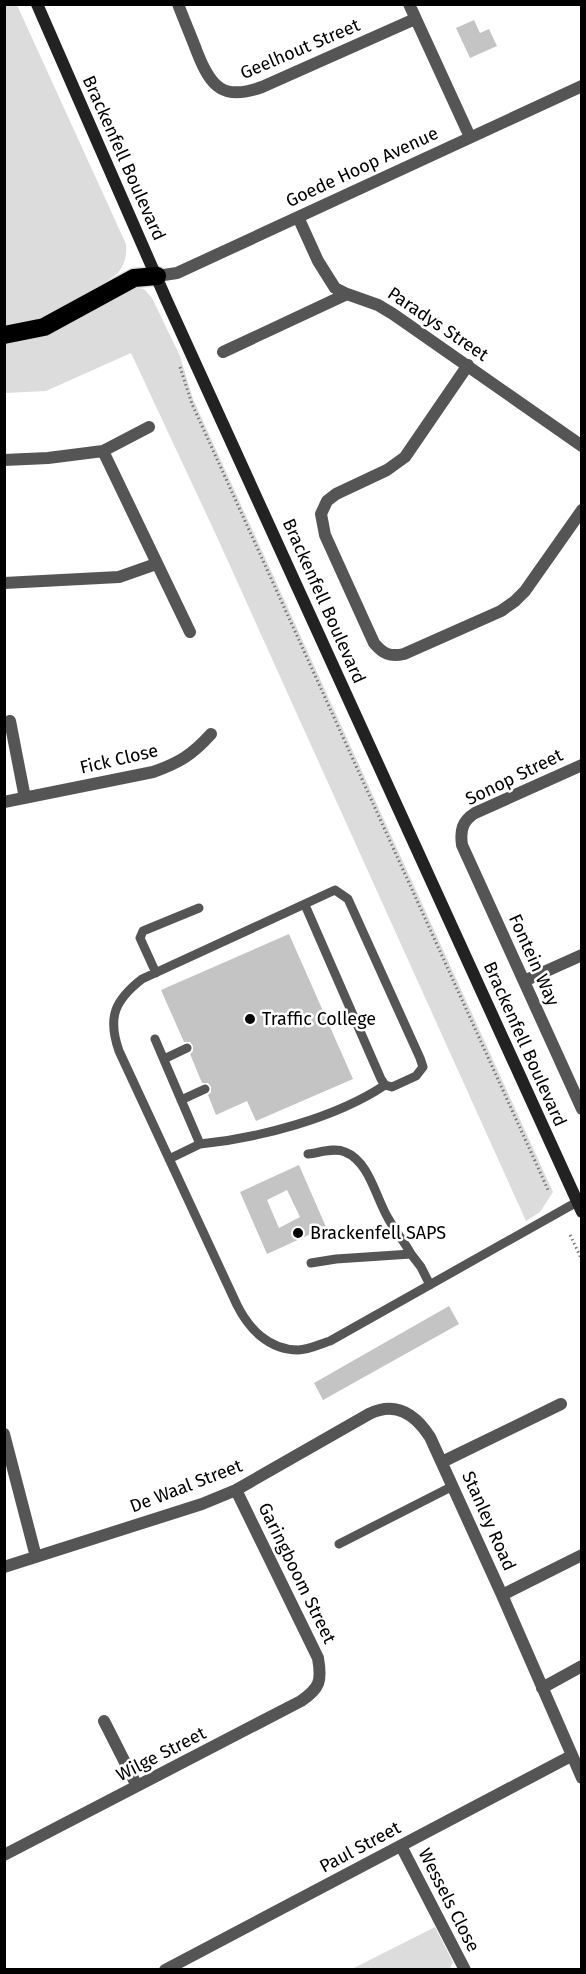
<svg xmlns="http://www.w3.org/2000/svg" width="586" height="1974" viewBox="0 0 586 1974" font-family="'Fira Sans',sans-serif">
	<style>
		.green { fill: #dcdcdc }
		.building { fill: #c4c4c4; fill-rule: evenodd }
		.lines { fill: none; stroke-linecap: round; stroke-linejoin: round }
		.highway-casing { stroke: #dbdbdb; stroke-width: 21 }
		.path { stroke: #777; stroke-width: 3; stroke-dasharray: 1.5 3; stroke-linecap: butt }
		.lane { stroke: #555; stroke-width: 9 }
		.street { stroke: #555; stroke-width: 12 }
		.secondary { stroke: #222; stroke-width: 12 }
		.highway { stroke: #000; stroke-width: 18 }
		.poi-dot { fill: #000; stroke: #fff; stroke-width: 2 }
		.labels { text-anchor: middle; dominant-baseline: central; stroke-width: 5; stroke-linejoin: round; paint-order: stroke }
		.street-label { font-size: 18px; fill: #000; stroke: #fff }
		.poi-label { font-size: 18px; fill: #000; stroke: #fff; text-anchor: start }
	</style>
	<rect width="100%" height="100%" fill="#fff"/>
	<path class="green" d="M4,5H17L126,244C127,255 125,264 118,273L70,307L35,320L4,326Z
		M133,287L144,289L152,298L180,356L193,399L553,1192L540,1212L526,1221L217,537L131,353L46,391L5,393V342L65,326Z
		M435,1927L453,1962L450,1969H352Z"/>
	<path class="building" d="M474,20L480,33L489,29L497,46L470,58L456,28Z
		M289,934L353,1079L256,1121L247,1101L216,1115L208,1095L211,1092V1087L208,1083H202L190,1054L193,1051V1046L190,1042H184L161,990Z
		M299,1165L326,1227L267,1254L240,1192ZM287,1190L300,1217L279,1228L267,1200Z
		M449,1306L459,1324L323,1400L314,1383Z"/>
	<g class="lines">
		<defs>
			<path id="highway" d="M4,335L44,327L134,278L157,276"/>
		</defs>
		<use href="#highway" class="highway-casing"/>
		<path class="path" d="M180,367L192,404L549,1192
			M570,1235L582,1260"/>
		<path class="lane" d="M305,905L381,1079L385,1085L392,1087L416,1076L423,1067L420,1058L348,899L335,890L142,979C115,1000 107,1017 119,1051L237,1305C249,1329 269,1350 298,1350C309,1350 320,1344 330,1341L577,1202
			M156,973L140,938L143,931L199,908
			M155,1039L200,1144L169,1159
			M164,1059L187,1048
			M181,1100L205,1089
			M200,1144C259,1138 336,1118 385,1085
			M308,1154C319,1153 334,1147 345,1152C369,1161 376,1198 388,1218C395,1231 404,1241 411,1254
			M311,1263L336,1259L411,1254L421,1267L430,1285
			M339,1544L453,1486"/>
		<path class="street" d="M178,4C184,20 191,36 197,52C211,88 224,101 262,87L415,19
			M409,4L470,137
			M298,217L318,261L335,288L347,294L378,305L393,314L582,446
			M157,276L177,273L582,86
			M223,352L347,294
			M468,365L405,457L387,470L336,494L327,501L321,514L325,535L374,643C383,654 390,657 404,654L501,611L515,601L525,591L582,510
			M103,451L190,632
			M4,460L48,458L103,451L149,427
			M4,583L119,577L156,564
			M10,721L25,798
			M582,765L475,813C462,821 460,831 462,845L582,1109
			M4,802L153,772C179,763 192,755 211,734
			M524,981L582,955
			M4,1434L36,1557
			M442,1462L561,1404
			M4,1567L202,1504L236,1490L369,1414C396,1401 415,1414 430,1437L502,1595L582,1778
			M502,1595L582,1555
			M542,1688L582,1666
			M104,1721L137,1786
			M401,1846L465,1970
			M4,1855L301,1701C320,1688 322,1681 318,1658L236,1490
			M165,1970L571,1756"/>
		<path class="secondary" d="M37,4L166,299L582,1212"/>
		<use href="#highway" class="highway"/>
	</g>
	<g class="poi-dot">
		<circle cx="250" cy="1019" r="6"/>
		<circle cx="298" cy="1233" r="6"/>
	</g>
	<g class="labels">
		<g class="street-label">
			<text transform="translate(300 49) rotate(-23)">Geelhout Street</text>
			<text transform="translate(124 158) rotate(66)">Brackenfell Boulevard</text>
			<text transform="translate(362 167) rotate(-25)">Goede Hoop Avenue</text>
			<text transform="translate(438 324) rotate(34)">Paradys Street</text>
			<text transform="translate(324 601) rotate(66)">Brackenfell Boulevard</text>
			<text transform="translate(119 759) rotate(-13)">Fick Close</text>
			<text transform="translate(514 777) rotate(-26)">Sonop Street</text>
			<text transform="translate(534 960) rotate(66)">Fontein Way</text>
			<text transform="translate(525 1044) rotate(66)">Brackenfell Boulevard</text>
			<text transform="translate(186 1486) rotate(-21)">De Waal Street</text>
			<text transform="translate(489 1521) rotate(66)">Stanley Road</text>
			<text transform="translate(297 1573) rotate(64)">Garingboom Street</text>
			<text transform="translate(161 1754) rotate(-27)">Wilge Street</text>
			<text transform="translate(360 1847) rotate(-28)">Paul Street</text>
			<text transform="translate(449 1900) rotate(63)">Wessels Close</text>
		</g>
		<g class="poi-label">
			<text x="262" y="1019">Traffic College</text>
			<text x="310" y="1233">Brackenfell SAPS</text>
		</g>
	</g>
	<rect width="586" height="1974" fill="none" stroke="#000000" stroke-width="12"/>
</svg>
